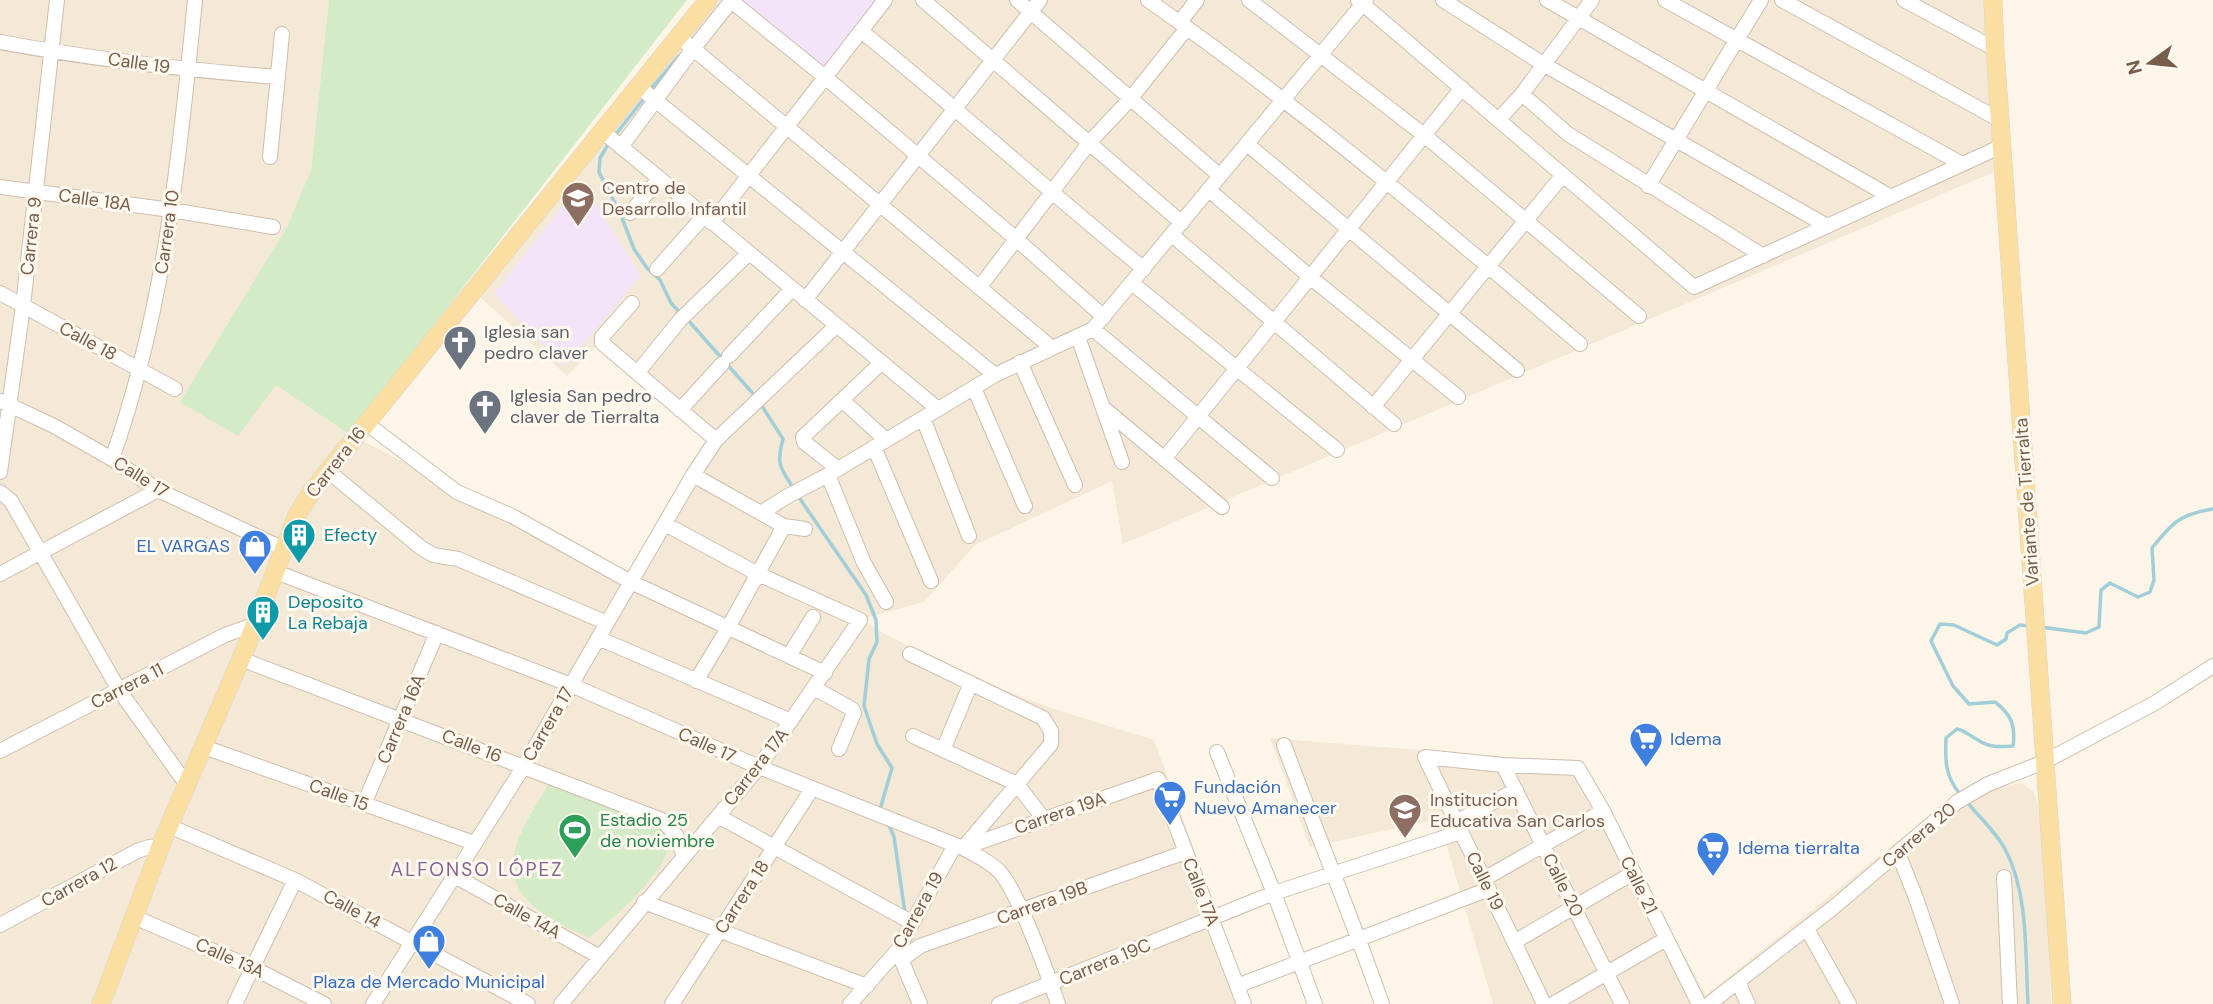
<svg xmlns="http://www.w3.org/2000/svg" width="2213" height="1004" viewBox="0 0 2213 1004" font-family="'DM Sans',sans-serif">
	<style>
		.residential { fill: #f4e8d6 }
		.education { fill: #f3e4f9 }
		.green { fill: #d3ebc6 }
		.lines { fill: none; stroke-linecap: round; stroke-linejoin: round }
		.stream { stroke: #a2ced9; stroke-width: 3.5 }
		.minor-casing { stroke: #cfbead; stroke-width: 16 }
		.major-casing { stroke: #dcd5d0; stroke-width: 19 }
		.minor { stroke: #fff; stroke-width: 14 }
		.major { stroke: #fbdea1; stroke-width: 18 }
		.labels { text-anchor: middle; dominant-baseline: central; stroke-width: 6; stroke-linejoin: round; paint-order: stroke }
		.street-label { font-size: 18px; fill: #775d4b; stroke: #fff9ef }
		.education-label { font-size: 18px; fill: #785e54; stroke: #fff9ef; text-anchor: start }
		.worship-label { font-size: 18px; fill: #5b616d; stroke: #fff9ef; text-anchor: start }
		.culture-label { font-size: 18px; fill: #0d838f; stroke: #fff9ef; text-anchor: start }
		.shop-label { font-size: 18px; fill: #366cbe; stroke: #fff9ef; text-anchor: start }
		.leisure-label { font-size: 18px; fill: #27864d; stroke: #fff9ef; text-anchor: start }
		.neighbourhood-label { font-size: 19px; letter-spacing: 2px; fill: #856393; stroke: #fff9ef }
	</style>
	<rect width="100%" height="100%" fill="#fdf6e8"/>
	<path class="residential" d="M0,0H329L311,170L287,227L276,384L349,434L629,578L708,442L596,346L567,376L480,297L596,148L716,0H1988L1994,172L1123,544L1112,481L975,545L924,602L861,619L885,634L977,680L1051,708L1154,740L1251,1004H0Z
		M1270,738L1579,763L1706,995L1955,795L2022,783L2034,792L2038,806L2045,856L2051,1004H1493L1439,819L1310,847Z"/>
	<path class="education" d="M739,0H878L824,69Z
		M582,181L641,276L564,366L494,294Z"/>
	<path class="green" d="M329,0H687L349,434L276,385L238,436L180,402L287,227L311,170Z
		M551,780L658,824C660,827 664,829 666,832C683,862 609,921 589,938C574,930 556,923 541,912C485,872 526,825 551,780Z"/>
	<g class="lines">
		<path class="stream" d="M651,89L679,56
			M616,134L645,97
			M609,143L600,158L599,172L620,213L634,249L647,268L660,280L671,303L681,314
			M687,319L756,397
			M760,403L783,439C776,464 780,468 794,489
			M798,496L866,595L876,620L877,642L869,659L864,706L877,744L892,768L881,806
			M2040,627L2086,633L2099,627L2101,590L2110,583L2138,597L2150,592L2154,580L2152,548C2172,523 2180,514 2213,509
			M1960,794C1945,776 1945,760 1946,738L1957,729C1966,731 1970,736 1978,740C1990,748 2000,747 2013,746C2016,726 2011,714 1995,702L1969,704L1953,686L1931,641L1940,624L1954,625L1997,645L2006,639L2007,633L2020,625L2029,626
			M1967,802C1979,817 1996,832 2005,849C2029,894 2025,954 2028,1004
			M889,825L894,837L905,913"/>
		<defs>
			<path id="minor" d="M730,0L825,77L1015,238L1104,317
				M923,0L1182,223
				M1017,0L1220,176
				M1148,0C1299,106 1440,225 1580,344
				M1249,0L1424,135L1639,316
				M1358,0L1694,287L2002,146
				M1443,0L1543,64L1827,226
				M1547,0L1891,197
				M1665,0L1962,164
				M1782,0L2000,120
				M1904,0L1995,49
				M1180,22L1197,0
				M861,31C957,108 1048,191 1144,269
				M679,37L1052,348
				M0,42C92,59 185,70 278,77
				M639,87L995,375
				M1522,94L1568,134L1763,256
				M1499,119L1522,94L1592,0
				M602,131L938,409
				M1247,144L1517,370
				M621,147L693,49L732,0
				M270,157L282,34
				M1648,186L1761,0
				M0,187L171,210L273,227
				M1209,190L1310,277L1458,397
				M630,213L659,179
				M712,223L885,0
				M1172,235L1394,424
				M657,269L704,216
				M1132,283L1337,450
				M979,288L1089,143L1131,98L1187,28
				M0,293L175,389
				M805,300L1040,0
				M632,303L602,337V343L716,440
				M1093,329L1272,478
				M1078,337L1122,462
				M729,356L792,289
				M1020,362L1075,485
				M638,372L680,320L749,253
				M974,388L1025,506
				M842,400L886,440
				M1,401L54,426L112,459L158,490L284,549
				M1373,407L1563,175
				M680,410L722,364
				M1106,410L1222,507
				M923,418L969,536
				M366,423L457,492L512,516L631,582L825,673
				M874,447L931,581
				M112,459C164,312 180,155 195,0
				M1164,459L1462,88
				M838,469L804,442L803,437L881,363
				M328,471L420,547L433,555L458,559L607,623
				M0,472L23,306L57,0
				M693,475L784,526L805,529
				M828,475L864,563L886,602
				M0,492L11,501L119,690L187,785
				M761,513L786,497L828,475L995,375L1093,329L1366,0
				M276,572L571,685L759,767L963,848C975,855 989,861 999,871C1018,891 1048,975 1058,1004
				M0,574L158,490
				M598,638L791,721
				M910,654L1043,718L1051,731V744L964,847
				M789,656L813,617
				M241,659L662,820L676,835L684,856
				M696,681L728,628L784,526
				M814,688L852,709L854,713L839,749
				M913,736L1017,784L1043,818
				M1284,745C1316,832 1352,917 1382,1004
				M204,747L474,843
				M943,750L971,683
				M0,751L225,635L256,624
				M1217,752L1274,893L1315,1004
				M1425,757L1503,765L1578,768L1603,811L1699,1004
				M1425,757L1544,1004
				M1503,765L1622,1004
				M364,804L437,633
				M718,816L911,922
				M1456,822L1516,790
				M169,826L295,880L528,1004
				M963,848L1158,779L1244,1004
				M1898,853L1916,898L1952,1004
				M453,875L600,957
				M2004,877L2010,1004
				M1484,879L1603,811
				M644,902L867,986
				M134,917L253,968L324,1004
				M0,925L137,851L149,847L161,846
				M1807,929L1849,1004
				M1514,942L1633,873
				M898,952L920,1004
				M901,960L920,946L1186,852
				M1738,982L1748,1004
				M1237,986L1489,889
				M235,1004L295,880
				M373,1004L524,766L693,475L716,440L836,326
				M561,1004L759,767L860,620L758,574L665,524
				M672,1004L812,789
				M850,1004L897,951L955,845
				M999,1004L1274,893L1461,832
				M1553,1004L1666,939
				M1709,1004L1834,907L1957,802L1988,784L2044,762L2155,703L2213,666"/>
			<path id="major" d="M1993,0L1995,49L2062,1004
				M101,1004L163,840L247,645L297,515L312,491L708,0"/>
		</defs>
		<use href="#minor" class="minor-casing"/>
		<use href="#major" class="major-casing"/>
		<use href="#minor" class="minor"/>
		<use href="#major" class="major"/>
	</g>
	<defs>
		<symbol id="university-pin" viewBox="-11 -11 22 30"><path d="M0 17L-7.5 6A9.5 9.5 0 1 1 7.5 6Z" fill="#8d6e63" stroke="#fff9ef"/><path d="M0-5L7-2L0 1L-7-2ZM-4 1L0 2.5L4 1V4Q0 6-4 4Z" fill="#fff"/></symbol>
		<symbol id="church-pin" viewBox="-11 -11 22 30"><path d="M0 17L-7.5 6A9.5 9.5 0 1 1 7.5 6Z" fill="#6b7280" stroke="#fff9ef"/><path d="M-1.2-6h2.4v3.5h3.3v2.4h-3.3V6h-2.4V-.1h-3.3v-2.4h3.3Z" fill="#fff"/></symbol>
		<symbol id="building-pin" viewBox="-11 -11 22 30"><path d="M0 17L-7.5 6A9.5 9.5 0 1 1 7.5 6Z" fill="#0f9aa8" stroke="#fff9ef"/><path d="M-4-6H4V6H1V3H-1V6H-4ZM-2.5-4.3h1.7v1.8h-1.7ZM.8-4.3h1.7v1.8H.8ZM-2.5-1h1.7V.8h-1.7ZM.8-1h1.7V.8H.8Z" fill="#fff"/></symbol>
		<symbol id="shop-pin" viewBox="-11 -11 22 30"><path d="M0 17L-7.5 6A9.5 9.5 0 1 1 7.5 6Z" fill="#3f7fe0" stroke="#fff9ef"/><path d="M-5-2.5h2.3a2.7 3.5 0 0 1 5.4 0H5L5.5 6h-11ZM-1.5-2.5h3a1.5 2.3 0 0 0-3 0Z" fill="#fff"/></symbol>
		<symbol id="supermarket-pin" viewBox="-11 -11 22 30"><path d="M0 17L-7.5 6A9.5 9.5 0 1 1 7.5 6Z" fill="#3f7fe0" stroke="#fff9ef"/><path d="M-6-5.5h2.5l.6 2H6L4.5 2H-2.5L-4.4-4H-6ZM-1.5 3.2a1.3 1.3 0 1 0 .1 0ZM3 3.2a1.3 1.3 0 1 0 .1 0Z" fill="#fff"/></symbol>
		<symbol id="school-pin" viewBox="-11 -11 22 30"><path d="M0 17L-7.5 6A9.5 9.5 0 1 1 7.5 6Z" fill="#8d6e63" stroke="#fff9ef"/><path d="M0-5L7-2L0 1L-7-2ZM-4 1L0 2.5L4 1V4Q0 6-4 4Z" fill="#fff"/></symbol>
		<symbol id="stadium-pin" viewBox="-11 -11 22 30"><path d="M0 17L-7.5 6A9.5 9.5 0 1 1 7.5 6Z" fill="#2e9e5b" stroke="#fff9ef"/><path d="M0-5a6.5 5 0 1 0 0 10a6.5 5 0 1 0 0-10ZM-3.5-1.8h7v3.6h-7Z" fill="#fff"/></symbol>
	</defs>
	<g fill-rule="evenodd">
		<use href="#university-pin" x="559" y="179" width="38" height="52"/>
		<use href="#church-pin" x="441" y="323" width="38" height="52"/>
		<use href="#church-pin" x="466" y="387" width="38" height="52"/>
		<use href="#building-pin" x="280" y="516" width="38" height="52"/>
		<use href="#shop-pin" x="236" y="527" width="38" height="52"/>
		<use href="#building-pin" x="244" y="593" width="38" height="52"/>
		<use href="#supermarket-pin" x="1627" y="720" width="38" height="52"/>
		<use href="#supermarket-pin" x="1151" y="778" width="38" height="52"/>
		<use href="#school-pin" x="1386" y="791" width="38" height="52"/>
		<use href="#stadium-pin" x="556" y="811" width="38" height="52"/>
		<use href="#supermarket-pin" x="1694" y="829" width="38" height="52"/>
		<use href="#shop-pin" x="410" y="922" width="38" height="52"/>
	</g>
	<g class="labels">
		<g class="street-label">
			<text transform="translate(139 63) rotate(8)">Calle 19</text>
			<text transform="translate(95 200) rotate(8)">Calle 18A</text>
			<text transform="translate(167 232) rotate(-82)">Carrera 10</text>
			<text transform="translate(31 236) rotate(-84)">Carrera 9</text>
			<text transform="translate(88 341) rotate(28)">Calle 18</text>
			<text transform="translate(336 462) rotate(-52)">Carrera 16</text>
			<text transform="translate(141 477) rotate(32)">Calle 17</text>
			<text transform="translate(2027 502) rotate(-94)">Variante de Tierralta</text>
			<text transform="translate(127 686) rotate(-27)">Carrera 11</text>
			<text transform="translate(401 719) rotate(-67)">Carrera 16A</text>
			<text transform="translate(548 724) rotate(-60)">Carrera 17</text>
			<text transform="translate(707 745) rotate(24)">Calle 17</text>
			<text transform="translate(472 746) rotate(21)">Calle 16</text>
			<text transform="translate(756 767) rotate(-52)">Carrera 17A</text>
			<text transform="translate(339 795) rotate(20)">Calle 15</text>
			<text transform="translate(1060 813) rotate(-19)">Carrera 19A</text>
			<text transform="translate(1919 835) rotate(-40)">Carrera 20</text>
			<text transform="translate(1485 881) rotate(64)">Calle 19</text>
			<text transform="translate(79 882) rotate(-29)">Carrera 12</text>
			<text transform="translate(1563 885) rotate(63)">Calle 20</text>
			<text transform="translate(1639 885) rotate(64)">Calle 21</text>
			<text transform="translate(1201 892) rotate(69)">Calle 17A</text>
			<text transform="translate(742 897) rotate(-57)">Carrera 18</text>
			<text transform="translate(1042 903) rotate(-20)">Carrera 19B</text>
			<text transform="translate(352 909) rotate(28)">Calle 14</text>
			<text transform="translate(918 910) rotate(-61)">Carrera 19</text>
			<text transform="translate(527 916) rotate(29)">Calle 14A</text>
			<text transform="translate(230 958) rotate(24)">Calle 13A</text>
			<text transform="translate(1105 962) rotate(-22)">Carrera 19C</text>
		</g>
		<g class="education-label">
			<text x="602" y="188">Centro de<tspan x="602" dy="21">Desarrollo Infantil</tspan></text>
			<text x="1430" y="800">Institucion<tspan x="1430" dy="21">Educativa San Carlos</tspan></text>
		</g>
		<g class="worship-label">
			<text x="484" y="332">Iglesia san<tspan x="484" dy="21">pedro claver</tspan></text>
			<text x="510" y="396">Iglesia San pedro<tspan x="510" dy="21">claver de Tierralta</tspan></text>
		</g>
		<g class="culture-label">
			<text x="324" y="535">Efecty</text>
			<text x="288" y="602">Deposito<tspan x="288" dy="21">La Rebaja</tspan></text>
		</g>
		<g class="shop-label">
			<text x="230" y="546" text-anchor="end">EL VARGAS</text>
			<text x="1670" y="739">Idema</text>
			<text x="1194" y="787">Fundación<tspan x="1194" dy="21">Nuevo Amanecer</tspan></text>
			<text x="1738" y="848">Idema tierralta</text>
			<text x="429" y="982" text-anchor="middle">Plaza de Mercado Municipal</text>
		</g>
		<g class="leisure-label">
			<text x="600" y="820">Estadio 25<tspan x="600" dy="21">de noviembre</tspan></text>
		</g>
		<g class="neighbourhood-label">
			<text x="477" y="869">ALFONSO LÓPEZ</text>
		</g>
	</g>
	<g transform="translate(2150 63) rotate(255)" stroke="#fff9ef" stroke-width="5" paint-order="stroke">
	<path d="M0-5L12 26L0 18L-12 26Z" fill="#775d4b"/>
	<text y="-10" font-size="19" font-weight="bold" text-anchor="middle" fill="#775d4b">N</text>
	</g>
</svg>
